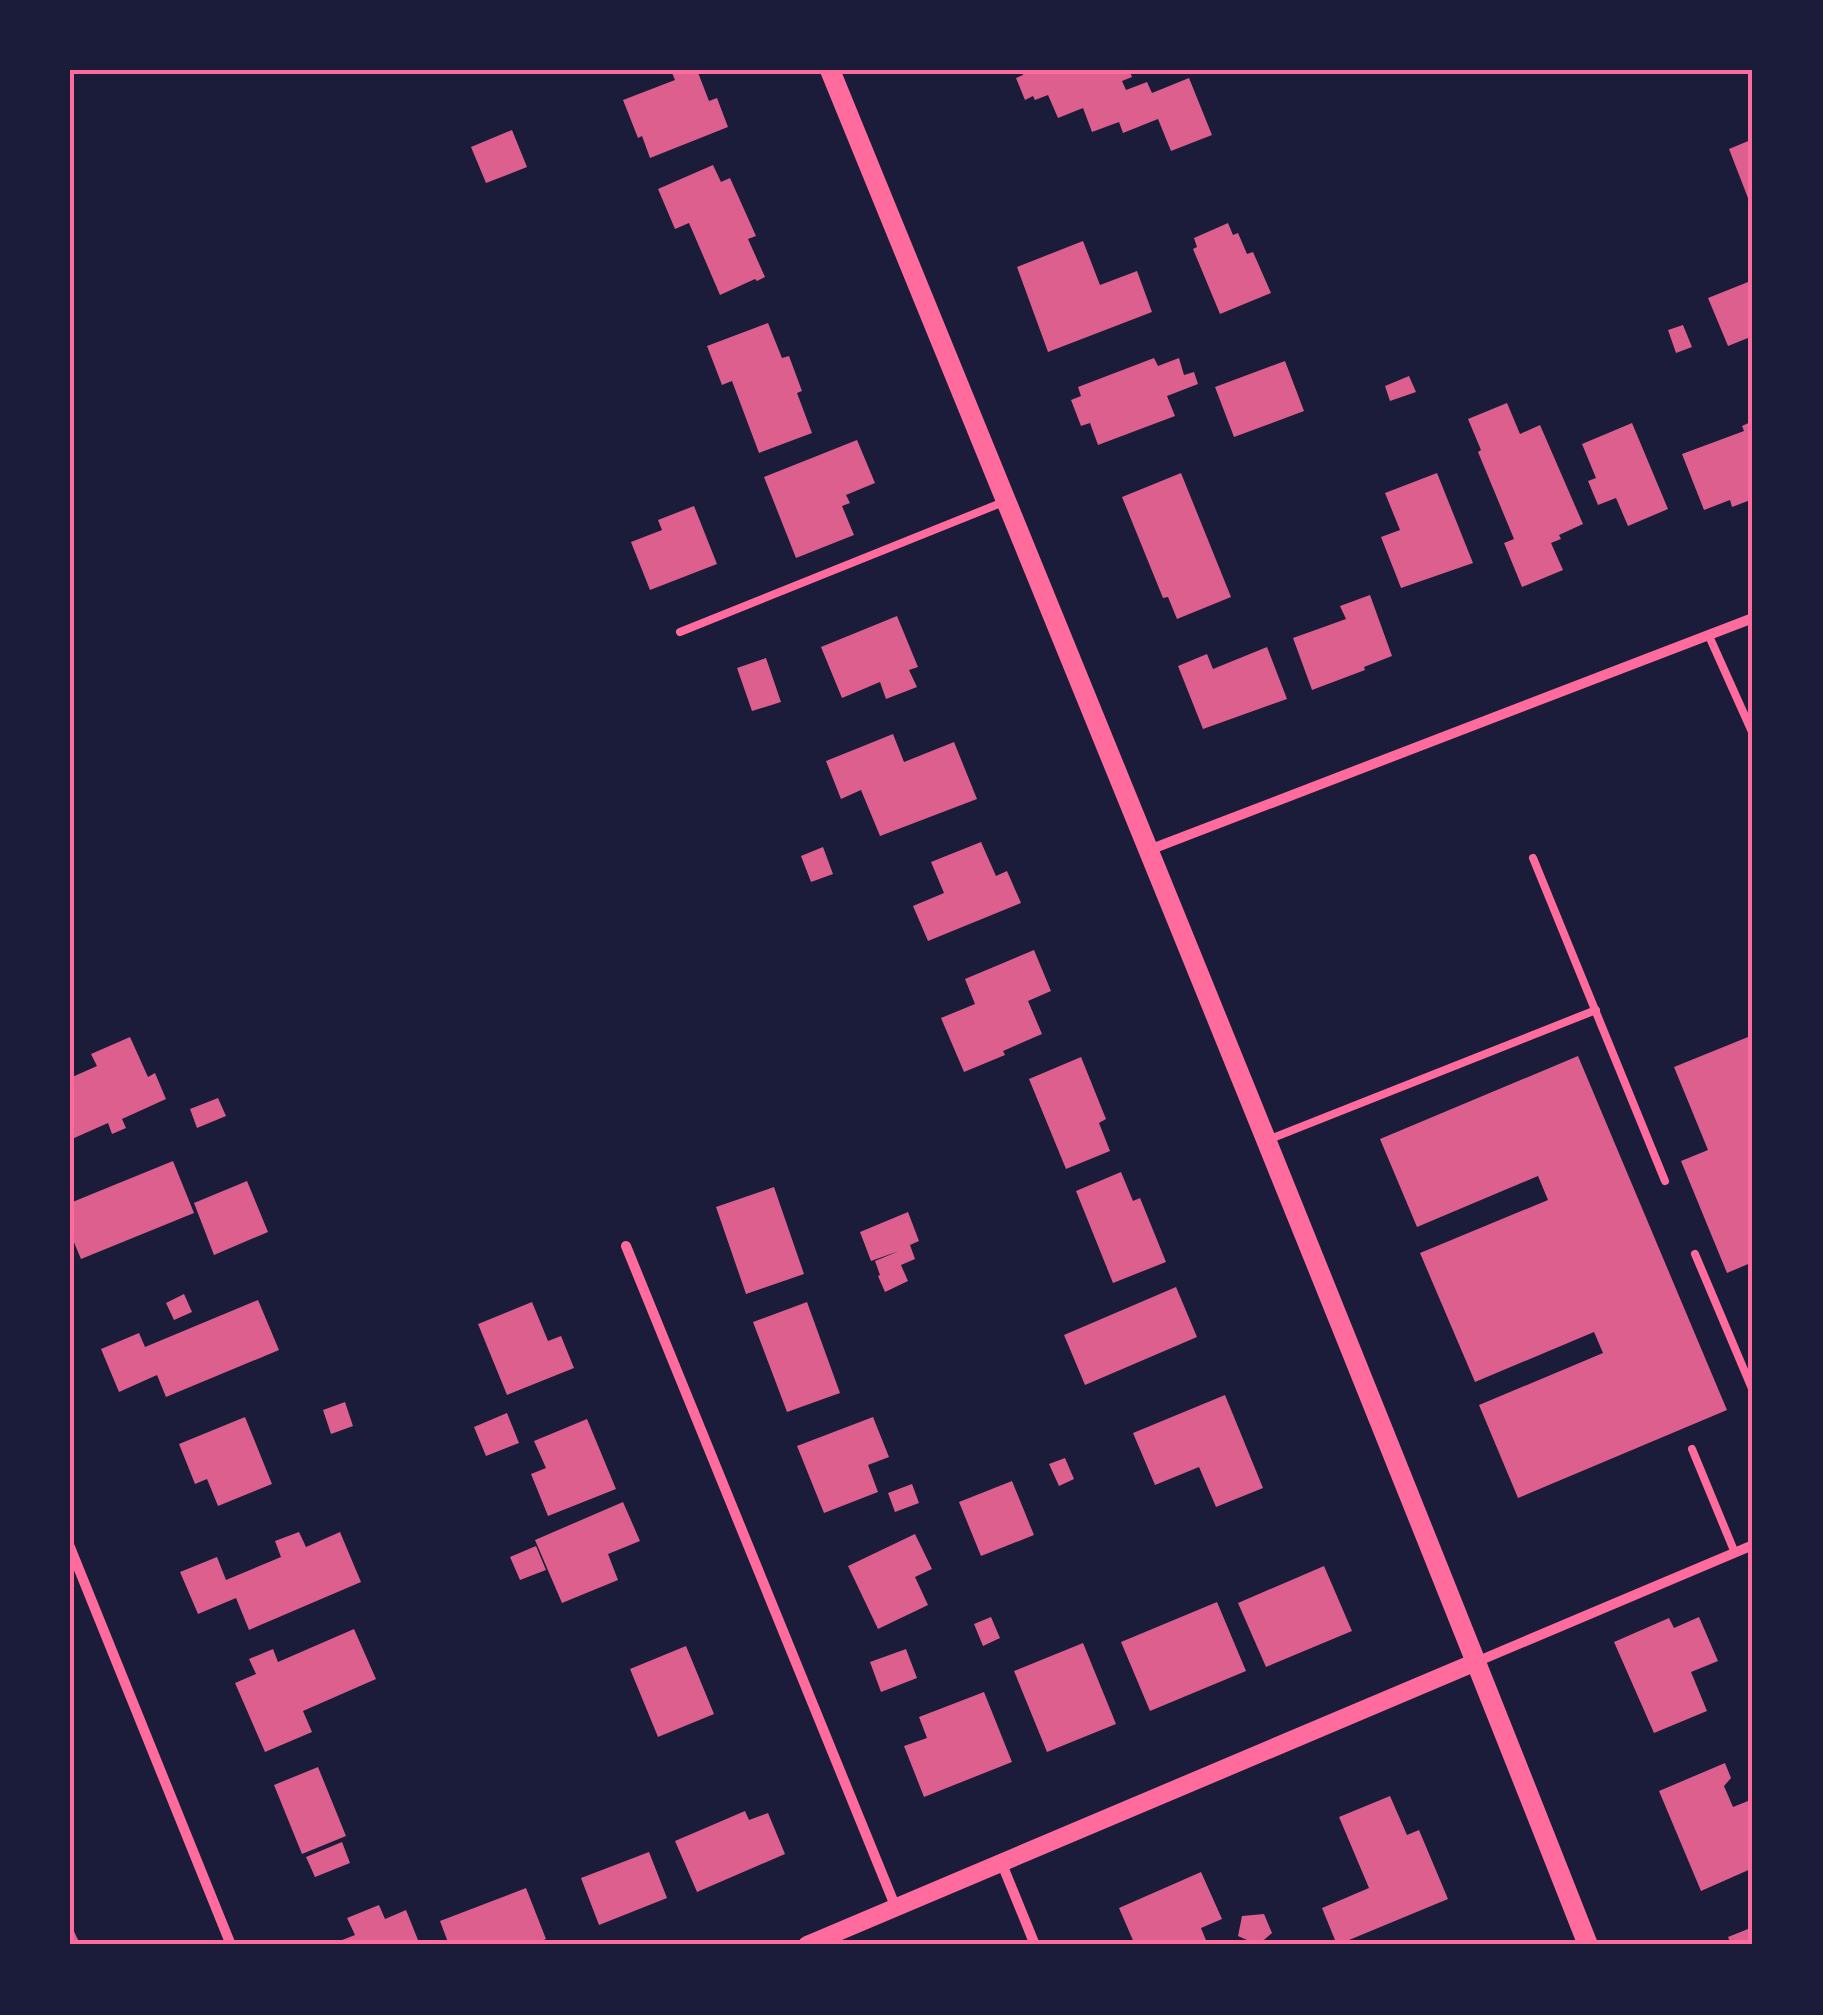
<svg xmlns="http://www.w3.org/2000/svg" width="1823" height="2015" viewBox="0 0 1823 2015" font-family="'Asap Condensed',sans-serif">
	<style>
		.building { fill: #dd5f8e }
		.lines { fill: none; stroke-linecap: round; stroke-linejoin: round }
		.service { stroke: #ff6b9d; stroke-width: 8 }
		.minor { stroke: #ff6b9d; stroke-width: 10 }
		.tertiary { stroke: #ff6b9d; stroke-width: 18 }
		.secondary { stroke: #ff6b9d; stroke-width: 20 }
		.neatline { fill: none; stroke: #ff6b9d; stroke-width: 4 }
	</style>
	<rect width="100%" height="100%" fill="#1b1b3a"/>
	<path class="building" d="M680,70H690L691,72L697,70L709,101L717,98L728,127L650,158L642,136L638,138L623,100L675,80L672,73Z
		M1021,70H1129L1132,77L1122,81L1126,90L1147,82L1152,93L1189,78L1212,135L1171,151L1158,119L1123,133L1119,122L1092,132L1083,108L1058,118L1048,95L1035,100L1033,96L1025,100L1016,78L1023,75Z
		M512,130L527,167L486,183L471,147Z
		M1753,139V211L1729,149Z
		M713,165L721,182L730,178L756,236L748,239L765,277L757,281L755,279L720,295L689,223L675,229L658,189Z
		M1228,223L1233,235L1238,233L1247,254L1253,252L1271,293L1220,314L1193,249L1197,247L1194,238Z
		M1083,241L1100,285L1137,271L1152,312L1048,352L1017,267Z
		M1753,280V336L1728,346L1708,298Z
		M768,323L782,358L789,356L802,391L797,393L812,433L759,453L732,381L722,385L707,346Z
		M1683,325L1692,347L1676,353L1668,330Z
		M1154,358L1158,366L1179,358L1184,375L1194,372L1198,384L1167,396L1175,416L1098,445L1090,423L1081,426L1071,400L1081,396L1078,387Z
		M1285,361L1304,411L1234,437L1215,387Z
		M1409,376L1416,392L1390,401L1385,386Z
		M1507,403L1520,434L1540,425L1583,524L1559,535L1561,539L1551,543L1563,570L1522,587L1504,543L1514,539L1478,452L1481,450L1468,419Z
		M1753,421V490L1750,492L1753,499L1732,507L1730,500L1704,510L1682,454L1744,431L1742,426Z
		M1632,423L1668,509L1628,526L1616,498L1598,505L1588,481L1596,478L1582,444Z
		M857,440L875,483L846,495L850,503L842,506L854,535L796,558L764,477Z
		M1181,473L1231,597L1177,619L1168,597L1163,598L1122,497Z
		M1437,473L1473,563L1401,588L1381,537L1400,530L1385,493Z
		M694,506L717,564L650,590L631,542L662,530L658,520Z
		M1370,595L1392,656L1364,667L1365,670L1312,690L1293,638L1346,619L1340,606Z
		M897,616L918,667L909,670L917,687L886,699L880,682L842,698L821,647Z
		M1267,647L1287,699L1203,729L1178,666L1207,654L1213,669Z
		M766,658L781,702L752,711L737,668Z
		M893,734L904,762L954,742L977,799L880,836L861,790L841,799L826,761Z
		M981,842L996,876L1007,871L1021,903L928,941L913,906L944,893L931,862Z
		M823,847L833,874L811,882L801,856Z
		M1034,950L1051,991L1028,1001L1042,1034L1003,1051L1005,1055L964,1072L941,1018L975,1004L965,979Z
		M1753,1035V1262L1727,1273L1681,1161L1708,1150L1674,1067Z
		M130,1037L148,1077L155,1073L166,1099L122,1119L126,1128L112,1134L108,1123L72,1139L70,1078L97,1066L91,1054Z
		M1578,1056L1727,1410L1518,1498L1479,1405L1603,1353L1594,1332L1475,1382L1420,1253L1548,1200L1538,1176L1417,1227L1380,1139Z
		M1081,1057L1106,1119L1099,1123L1110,1151L1066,1169L1029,1079Z
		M218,1098L226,1116L197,1128L190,1109Z
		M173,1161L194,1213L81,1259L70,1233V1203Z
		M1121,1172L1133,1201L1140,1198L1166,1262L1113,1283L1076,1191Z
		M247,1181L268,1232L214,1255L194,1203Z
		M774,1187L804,1274L746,1294L716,1207Z
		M908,1212L919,1241L910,1245L915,1259L901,1265L908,1281L885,1292L878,1276L880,1275L875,1261L899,1251L871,1261L860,1232Z
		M1176,1287L1197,1337L1085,1385L1064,1335Z
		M184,1294L192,1312L174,1320L166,1303Z
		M258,1300L279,1350L166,1397L157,1375L119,1392L101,1349L139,1333L145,1347Z
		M532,1302L548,1341L561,1336L574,1368L507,1395L478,1324Z
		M807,1302L840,1393L787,1412L753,1322Z
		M1225,1395L1263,1488L1216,1507L1199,1467L1155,1485L1133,1433Z
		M345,1402L353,1426L331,1434L323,1410Z
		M507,1413L519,1443L486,1456L474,1427Z
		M245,1417L272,1484L218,1506L207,1479L195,1484L179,1444Z
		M873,1417L889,1457L868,1465L878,1492L824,1513L797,1446Z
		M587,1419L616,1489L548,1516L531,1474L546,1468L534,1441Z
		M1065,1458L1074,1479L1059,1486L1049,1464Z
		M1012,1481L1034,1535L981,1556L959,1502Z
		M912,1484L919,1503L895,1512L888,1493Z
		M623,1502L640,1541L608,1554L618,1580L562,1603L535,1540Z
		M299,1532L306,1547L340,1532L361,1582L249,1630L236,1598L198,1614L180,1572L217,1557L226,1580L281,1557L275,1541Z
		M915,1534L932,1569L915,1577L928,1605L878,1629L848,1566Z
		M536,1546L546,1570L520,1580L510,1557Z
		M1324,1566L1352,1631L1266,1667L1238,1603Z
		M1217,1602L1246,1671L1150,1711L1121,1642Z
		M991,1617L1000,1638L983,1646L974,1624Z
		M1699,1617L1718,1661L1691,1672L1707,1711L1654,1733L1614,1642L1669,1618L1674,1628Z
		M354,1629L376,1679L303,1711L312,1732L265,1752L235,1683L256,1674L249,1659L273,1649L278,1662Z
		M1083,1643L1116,1724L1047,1752L1014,1671Z
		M686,1646L714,1714L658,1737L630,1669Z
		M906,1649L917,1678L881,1692L870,1662Z
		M984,1692L1012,1762L924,1797L904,1746L927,1738L919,1717Z
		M1725,1763L1731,1778L1724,1786L1733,1807L1748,1801L1753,1813V1868L1701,1891L1659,1791Z
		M318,1767L346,1836L302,1854L274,1785Z
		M1390,1796L1407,1835L1419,1830L1448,1899L1337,1945L1322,1908L1369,1888L1339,1817Z
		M745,1811L749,1820L768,1813L785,1854L697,1892L675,1841Z
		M342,1842L350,1863L315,1877L306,1857Z
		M649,1852L667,1898L599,1925L581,1878Z
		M1201,1872L1222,1919L1201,1928L1208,1945H1135L1119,1908Z
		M526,1888L546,1939L532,1945H449L440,1921Z
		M379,1905L385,1919L406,1910L420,1945H329L355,1935L347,1918Z
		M1264,1914L1272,1933L1258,1945L1238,1936L1242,1916Z
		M70,1923L79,1942L73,1945H70Z
		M1753,1927V1945H1731L1728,1937Z"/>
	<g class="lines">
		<path class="service" d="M680,632L1006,501
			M1709,636L1753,734
			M1533,858L1665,1181
			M1270,1139L1596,1010
			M1695,1254L1753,1391
			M1692,1449L1735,1553"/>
		<path class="minor" d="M1149,850L1753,618
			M626,1246L896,1908
			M70,1547L231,1945
			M1476,1662L1753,1545
			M1002,1864L1035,1945"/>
		<path class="tertiary" d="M807,1945L1476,1662"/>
		<path class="secondary" d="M830,70C1085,694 1341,1318 1588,1945"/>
	</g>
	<rect width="1823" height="2015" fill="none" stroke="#1b1b3a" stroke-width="145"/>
	<rect x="72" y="72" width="1678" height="1870" class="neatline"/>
</svg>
